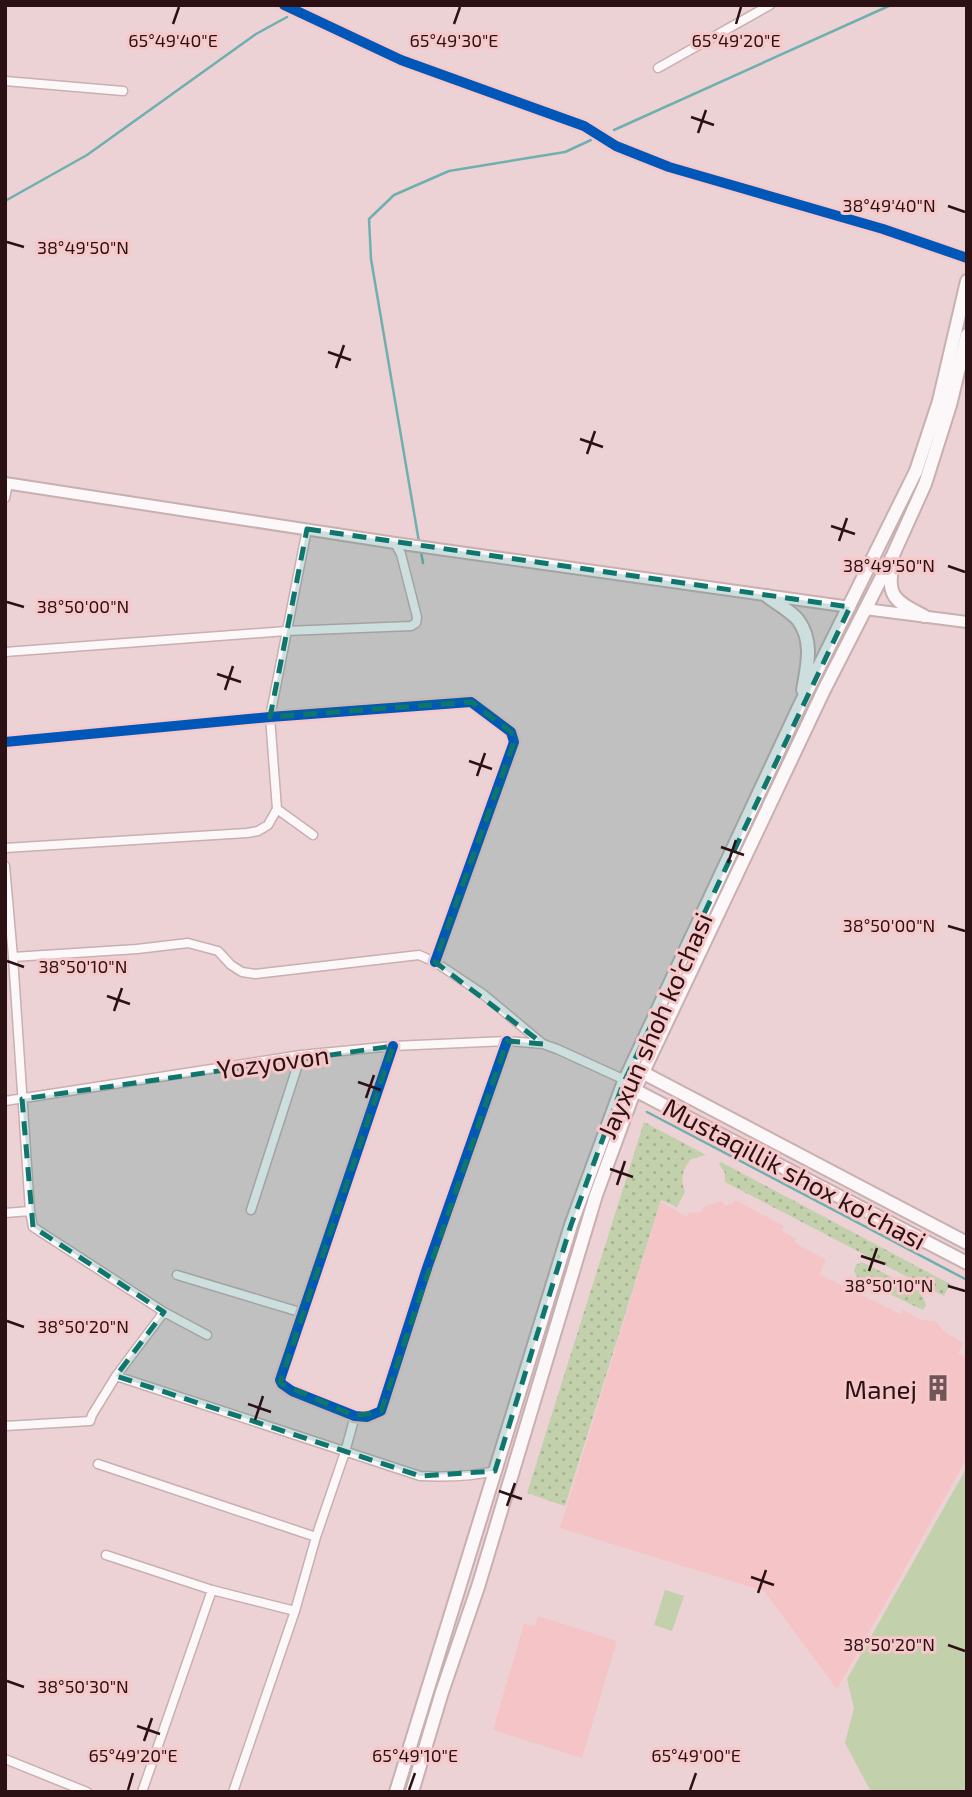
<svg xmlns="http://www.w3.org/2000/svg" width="972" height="1797" viewBox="0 0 972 1797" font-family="'Exo 2',sans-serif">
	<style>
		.built { fill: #f4c4c6 }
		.grass { fill: url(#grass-dots) }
		.pitch { fill: #c2d0ac }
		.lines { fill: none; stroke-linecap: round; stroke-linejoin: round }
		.stream { stroke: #70afb0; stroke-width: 2.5 }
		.minor-casing { stroke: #c8afb0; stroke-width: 11 }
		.secondary-casing { stroke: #c8afb0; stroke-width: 14 }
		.primary-casing { stroke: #c8afb0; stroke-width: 16 }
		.trunk-casing { stroke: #c8afb0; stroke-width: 16 }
		.minor { stroke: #fcf8f9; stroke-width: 8 }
		.secondary { stroke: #fcf8f9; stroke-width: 10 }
		.primary { stroke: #fcf8f9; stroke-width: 12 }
		.trunk { stroke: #fcf8f9; stroke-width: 12 }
		.cycleway-casing { stroke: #f6c8ca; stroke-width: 15 }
		.cycleway { stroke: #0057b8; stroke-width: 10 }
		.marked { fill: #0f766e; fill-opacity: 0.2; stroke: #0f766e; stroke-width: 5; stroke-dasharray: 14 9; stroke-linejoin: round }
		.ticks { fill: none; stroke: #2b1113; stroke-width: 2.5 }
		.labels { text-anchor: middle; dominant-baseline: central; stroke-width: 6; stroke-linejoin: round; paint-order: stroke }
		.street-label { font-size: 26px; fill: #2b1113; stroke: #f6c8ca }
		.poi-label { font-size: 26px; fill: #2b1113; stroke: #f6c8ca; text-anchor: end }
		.ticks-label { font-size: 18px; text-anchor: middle; fill: #2b1113; stroke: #f6c8ca; stroke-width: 6; stroke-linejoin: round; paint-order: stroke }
	</style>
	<defs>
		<pattern id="grass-dots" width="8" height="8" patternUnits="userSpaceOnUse" patternTransform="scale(1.75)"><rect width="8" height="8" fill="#c2d0ac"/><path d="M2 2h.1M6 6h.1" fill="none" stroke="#a7b293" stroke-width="1.8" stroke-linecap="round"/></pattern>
	</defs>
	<rect width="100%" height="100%" fill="#ecd2d4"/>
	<path class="built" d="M735,1200L784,1226L782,1231L796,1239L794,1242L826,1260L819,1274L900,1314L903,1310L921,1320L935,1321L944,1332L964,1343L958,1353L967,1358V1458L837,1689L764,1591L560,1528L661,1202L687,1217L689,1213L702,1212L703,1207L722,1201L725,1206L733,1203Z
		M538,1616L617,1641L582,1758L493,1730L524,1624L535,1626Z"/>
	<path class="grass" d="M644,1122L706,1155L691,1159C682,1170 680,1179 685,1192L677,1207L661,1200L565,1506L527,1493Z
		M721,1162L950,1284L944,1296L725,1182V1173L719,1164Z
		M862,1262L921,1292L926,1305L923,1310L858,1279L854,1271L856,1265Z"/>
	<path class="pitch" d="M967,1467V1792H871L845,1743L854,1708L847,1679Z
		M665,1590L684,1596L672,1631L654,1625Z"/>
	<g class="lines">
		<path class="stream" d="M301,7L304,5
			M614,130L891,5
			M5,201L87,155L256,34L287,17
			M419,542L371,259L369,219L394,195L449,171L565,152L591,140
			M421,552L423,563
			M647,1112L967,1280"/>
		<defs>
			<path id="minor" d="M284,5L401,60L584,126L616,146L669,167L883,229L967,258
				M658,68L770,5
				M5,81L123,91
				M5,498L8,484
				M5,652L286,631L411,626L416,623L417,617L401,554L395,543
				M5,742L270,717L471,702L511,732L514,742L435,962
				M277,809L313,835
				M5,848L247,833L258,831L268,825L277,809L270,717L307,529
				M5,866L13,957L30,1211L33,1227L164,1312L207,1335
				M13,957L137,949L188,943L218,951L231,965L242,972L255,974L419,955L435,962L483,994L543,1044L557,1049L625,1080
				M393,1046L280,1380L282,1384L292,1391L355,1416L367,1417L381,1411L426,1271L507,1041
				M5,1101L301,1055L393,1046L507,1041L543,1044
				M251,1210L301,1055
				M5,1213L30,1211
				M177,1275L303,1313
				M116,1376L420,1476C445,1477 470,1477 495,1471
				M5,1426L90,1421L92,1415L116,1376L164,1312
				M98,1464L316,1537
				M106,1555L212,1590L295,1611
				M5,1759L87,1792
				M142,1792L212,1590
				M233,1792L295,1611L316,1537L345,1452L355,1416"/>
			<path id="secondary" d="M5,483L395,543L850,607
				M865,609L967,622"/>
			<path id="primary" d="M636,1069L967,1243
				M627,1086L967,1263"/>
			<path id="trunk" d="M893,564C885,597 897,602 924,616
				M767,596C776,603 792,612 798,620C814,641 807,667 803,690
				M396,1792L571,1225L623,1084L799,707L916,471L939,401L967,281
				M412,1792L442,1692L478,1587L596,1195L635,1089L824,690L893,555L925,484L950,405L967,335"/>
		</defs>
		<use href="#minor" class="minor-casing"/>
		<use href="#secondary" class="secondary-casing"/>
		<use href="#primary" class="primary-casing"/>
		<use href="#trunk" class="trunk-casing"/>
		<use href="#minor" class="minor"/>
		<use href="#secondary" class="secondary"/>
		<use href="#primary" class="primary"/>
		<use href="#trunk" class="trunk"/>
		<defs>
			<path id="cycleway" d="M284,5L401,60L584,126L616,146L669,167L883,229L967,258
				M5,742L270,717L471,702L511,732L514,742L435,962
				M393,1046L280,1380L282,1384L292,1391L355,1416L367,1417L381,1411L426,1271L507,1041"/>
		</defs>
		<use href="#cycleway" class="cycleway-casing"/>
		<use href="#cycleway" class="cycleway"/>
	</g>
	<path class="marked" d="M307,529L850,607L623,1084L571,1225L495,1471L420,1476L116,1376L164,1312L33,1227L22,1099L393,1046L280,1383L355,1416L381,1411L507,1041L543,1044L435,962L514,742L511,732L471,702L270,717Z"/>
	<path class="ticks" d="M173,24L179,7M454,24L460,7M736,24L741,7M691,117L714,125M698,133L706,110M948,206L965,212M7,242L24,247M328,352L351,360M336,368L344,345M580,439L603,447M587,454L595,431M831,526L855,534M839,541L847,518M948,566L965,572M7,602L24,607M217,674L241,682M225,690L233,666M469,761L492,769M477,776L485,753M721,847L744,855M728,863L736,840M948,926L965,931M7,961L24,967M107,996L130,1004M114,1011L122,988M358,1082L381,1090M366,1098L374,1075M610,1169L633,1177M617,1185L625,1161M861,1256L885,1264M869,1271L877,1248M948,1286L965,1291M7,1321L24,1327M248,1404L271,1412M255,1420L263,1396M499,1491L522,1499M507,1506L515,1483M751,1577L774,1585M758,1593L766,1570M948,1645L965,1651M7,1681L24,1687M137,1726L160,1734M144,1741L152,1718M128,1790L133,1773M409,1790L415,1773M690,1790L696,1773"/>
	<defs>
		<symbol id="building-bare" viewBox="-9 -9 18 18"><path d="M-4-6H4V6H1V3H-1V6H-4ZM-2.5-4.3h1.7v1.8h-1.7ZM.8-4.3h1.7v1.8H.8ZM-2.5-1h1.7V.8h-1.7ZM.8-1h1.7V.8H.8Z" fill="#6f5557" stroke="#f6c8ca" stroke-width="2.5" paint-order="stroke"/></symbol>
	</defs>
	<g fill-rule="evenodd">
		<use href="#building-bare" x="919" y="1369" width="38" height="38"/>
	</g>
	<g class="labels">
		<g class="street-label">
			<text transform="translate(654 1025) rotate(-66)">Jayxun shoh ko'chasi</text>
			<text transform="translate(273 1061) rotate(-8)">Yozyovon</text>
			<text transform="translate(795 1173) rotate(28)">Mustaqillik shox ko'chasi</text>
		</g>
		<g class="poi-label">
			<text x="917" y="1388">Manej</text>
		</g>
	</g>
	<g class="ticks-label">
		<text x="454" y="47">65°49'30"E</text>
		<text x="736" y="47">65°49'20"E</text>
		<text x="173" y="47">65°49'40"E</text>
		<text x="889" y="212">38°49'40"N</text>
		<text x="83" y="254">38°49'50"N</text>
		<text x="889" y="572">38°49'50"N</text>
		<text x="83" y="613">38°50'00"N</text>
		<text x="889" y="932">38°50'00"N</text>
		<text x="83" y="973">38°50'10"N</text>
		<text x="889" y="1292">38°50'10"N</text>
		<text x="83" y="1333">38°50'20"N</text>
		<text x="889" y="1651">38°50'20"N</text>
		<text x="83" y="1693">38°50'30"N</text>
		<text x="133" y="1762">65°49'20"E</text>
		<text x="415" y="1762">65°49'10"E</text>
		<text x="696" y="1762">65°49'00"E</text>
	</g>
	<rect width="972" height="1797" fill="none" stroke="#2b1113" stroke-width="14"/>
</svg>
